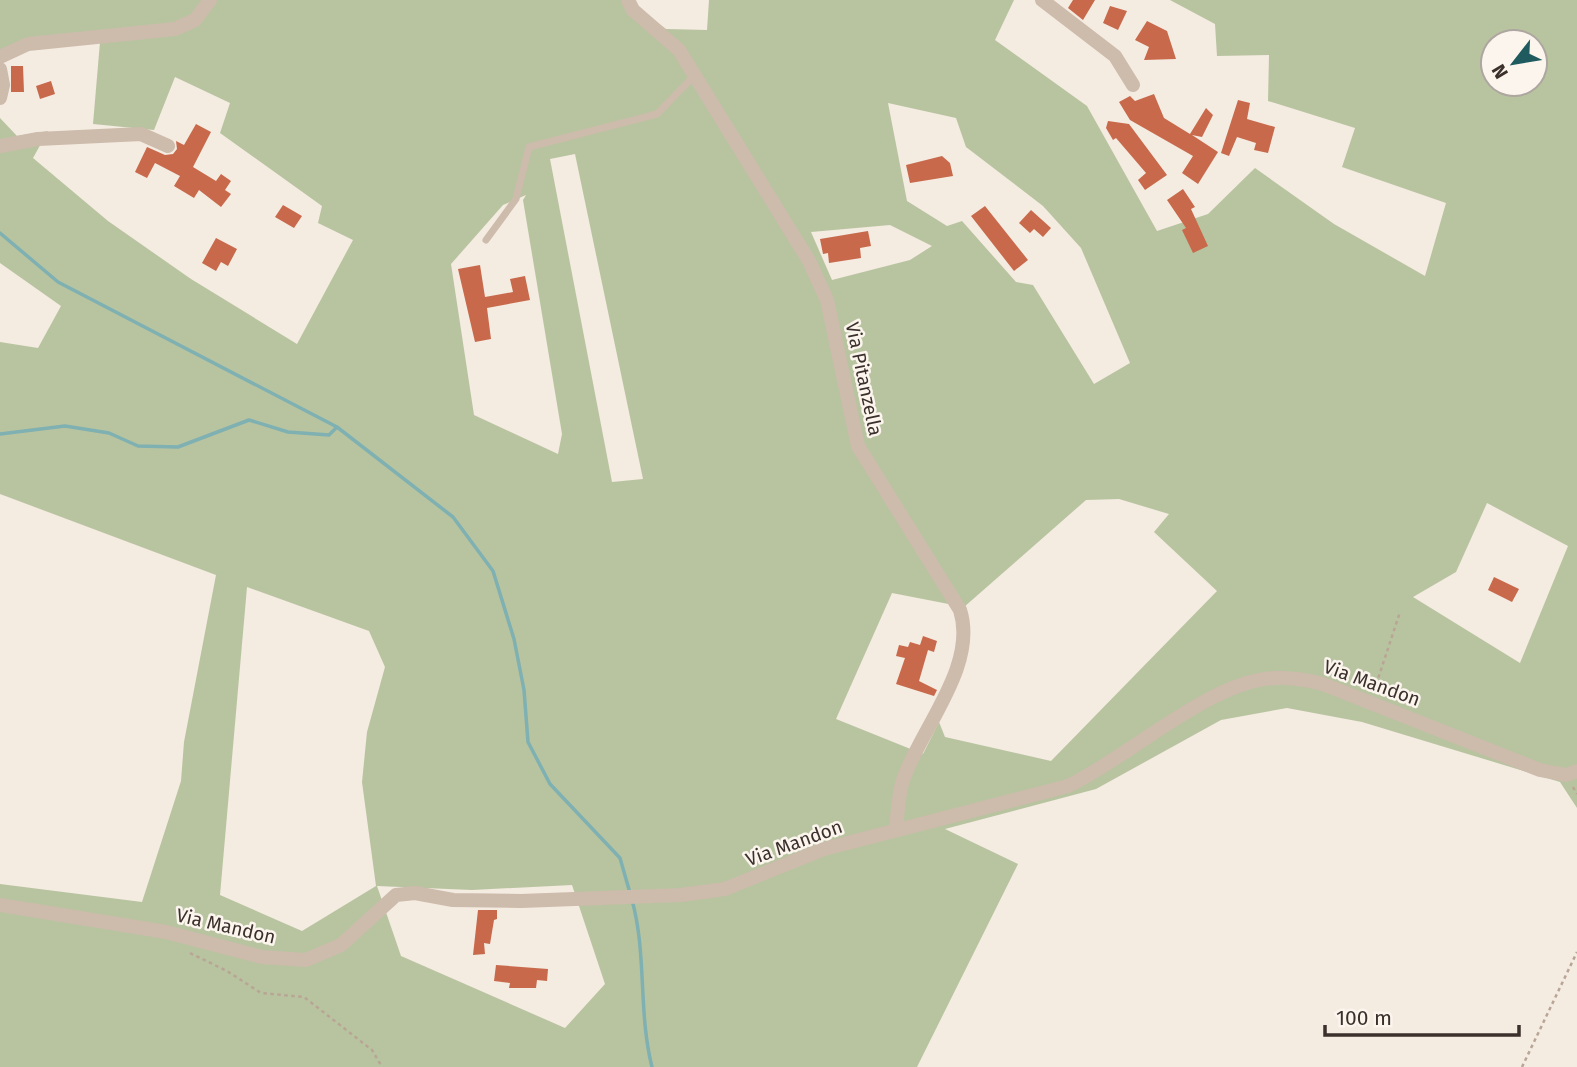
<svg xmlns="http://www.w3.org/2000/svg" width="1577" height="1067" viewBox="0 0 1577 1067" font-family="'Fira Sans',sans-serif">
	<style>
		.green { fill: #b8c4a0; fill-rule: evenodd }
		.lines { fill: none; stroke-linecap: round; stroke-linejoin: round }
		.stream { stroke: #7fb0b2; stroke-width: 3.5 }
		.building { fill: #c8694b }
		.path { stroke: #b9a596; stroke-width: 2.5; stroke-dasharray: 3.5 3.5; stroke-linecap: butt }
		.lane { stroke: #cdbbac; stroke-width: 7 }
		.street { stroke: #cdbbac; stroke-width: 14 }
		.labels { text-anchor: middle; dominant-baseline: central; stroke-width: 5; stroke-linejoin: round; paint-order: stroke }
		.street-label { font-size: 19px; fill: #3b302b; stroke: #fbf5ee }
	</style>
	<rect width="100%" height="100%" fill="#f4ebe1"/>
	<path class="green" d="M0,0H633L636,7L666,29L707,30L709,0H1014L995,40L1087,106L1157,231L1208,214L1255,168L1334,224L1425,276L1446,203L1342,167L1355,128L1268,101L1269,55L1217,56L1215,24L1170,0H1577V808L1560,782L1362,722L1287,708L1221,720L1096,789L945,829L1018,864L917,1067H0V884L142,902L181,781L184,742L216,575L0,494V342L38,348L61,306L0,263V118L17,136L48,131L33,158L108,221L191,279L297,344L353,240L318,223L322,206L220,133L230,103L175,77L154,130L93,124L100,42L21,51L0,64ZM1493,42H1535V84H1493ZM888,103L956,118L966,147L1043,206L1081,248L1130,363L1094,384L1033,285L1016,282L962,221L947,226L907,201ZM575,154L643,479L612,482L550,159ZM526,195L523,200L562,434L558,454L474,415L451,264L503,205ZM890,225L932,246L910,260L832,280L811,232ZM1119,499L1169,514L1154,532L1217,591L1051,761L945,737L939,722L923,754L836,719L892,593L964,607L1086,500ZM1487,503L1568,546L1520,663L1413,597L1456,572ZM247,587L369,631L385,667L367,732L362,782L376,886L302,931L220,895ZM572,885L605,984L565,1028L401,956L377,886L472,890Z"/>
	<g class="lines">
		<path class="stream" d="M0,233L58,282L337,427
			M0,434L65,426L109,433L138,446L178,447L249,420L288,432L329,435L337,427L453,517L493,571L514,639L524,690L528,742L550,784L620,858L630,893
			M632,900C647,954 638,1012 652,1067"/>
	</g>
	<path class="building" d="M1073,0H1095L1083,20L1068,8Z
		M1110,6L1127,11L1118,30L1103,23Z
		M1147,21L1167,31L1176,59L1144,60L1149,47L1135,40Z
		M11,66H23L24,92H11Z
		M51,81L55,94L40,99L36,86Z
		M1154,94L1164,118L1190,134L1206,108L1213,115L1202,137L1192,135L1218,152L1198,184L1182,173L1193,156L1130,120L1119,102L1130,96L1135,101Z
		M1238,100L1250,103L1247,119L1275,127L1268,153L1254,150L1256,143L1237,137L1229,156L1221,153Z
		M1108,121L1129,124L1167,175L1145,190L1138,180L1146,173L1116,138L1113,140L1106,128Z
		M196,124L211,132L193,167L216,181L221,174L231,181L225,190L231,194L221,207L199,190L194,198L174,186L180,176L155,163L147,178L135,172L147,147L165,155L173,154L177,149L176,141L184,145Z
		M942,156L950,163L953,176L910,183L906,165Z
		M1183,189L1195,207L1191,209L1208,246L1193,253L1182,230L1186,228L1167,200Z
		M283,205L302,216L294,228L275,217Z
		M985,206L1028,260L1014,271L971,216Z
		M1031,210L1051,228L1043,237L1034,229L1030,233L1019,223Z
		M868,231L871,246L860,248L861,258L829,263L828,253L823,254L820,239Z
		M216,238L237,249L228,266L221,262L216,271L202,263Z
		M480,265L485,297L513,292L510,279L525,276L530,300L487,308L491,339L475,342L458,269Z
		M1494,577L1519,589L1512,602L1488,590Z
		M923,636L937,641L934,652L928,650L919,681L937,690L934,696L896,684L905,658L896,656L899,645L908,647L910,642L920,645Z
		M478,910H497V919L494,920L490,944L484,943L485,954L473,955Z
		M496,965L548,969L547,981L537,980L536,988H509L510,983L494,981Z"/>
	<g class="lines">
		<path class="path" d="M1374,691L1400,612
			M1573,787L1577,794
			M190,953L227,971L261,993L304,997L372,1050L382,1067
			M1522,1067L1577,952"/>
		<path class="lane" d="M486,240L516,199L529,147L657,114L694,76"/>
		<path class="street" d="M628,0L633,10L679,50L809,261L827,300L858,446L960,610C978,666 921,728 903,780C898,795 898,813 896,828
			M1042,0L1115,56L1133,85
			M0,57L28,44L175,29L195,20L210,0
			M0,69L3,85L0,98
			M0,146L38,139L141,134L168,146
			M0,905L166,932L262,957L306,960L341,945L396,895L415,893L453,900L521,901L681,895L725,889L824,849L1068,786C1127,758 1204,687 1265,679C1285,676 1304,679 1323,684L1540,770L1566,775L1577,771"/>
	</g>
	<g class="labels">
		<g class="street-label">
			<text transform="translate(864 379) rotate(78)">Via Pitanzella</text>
			<text transform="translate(1372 683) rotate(20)">Via Mandon</text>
			<text transform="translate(794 843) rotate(-20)">Via Mandon</text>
			<text transform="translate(226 926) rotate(13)">Via Mandon</text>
		</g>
	</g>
	<g transform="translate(1514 63) rotate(239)"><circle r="33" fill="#fbf5ee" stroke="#aea6a0" stroke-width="2"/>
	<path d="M0-5L12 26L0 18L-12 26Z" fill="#1f5a5e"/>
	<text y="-10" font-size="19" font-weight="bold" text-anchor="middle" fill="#3b302b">N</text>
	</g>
	<path d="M1325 1025v10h194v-10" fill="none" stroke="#3b302b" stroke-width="3.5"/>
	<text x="1336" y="1025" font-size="21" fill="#3b302b" stroke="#fbf5ee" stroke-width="5" paint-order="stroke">100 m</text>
</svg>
